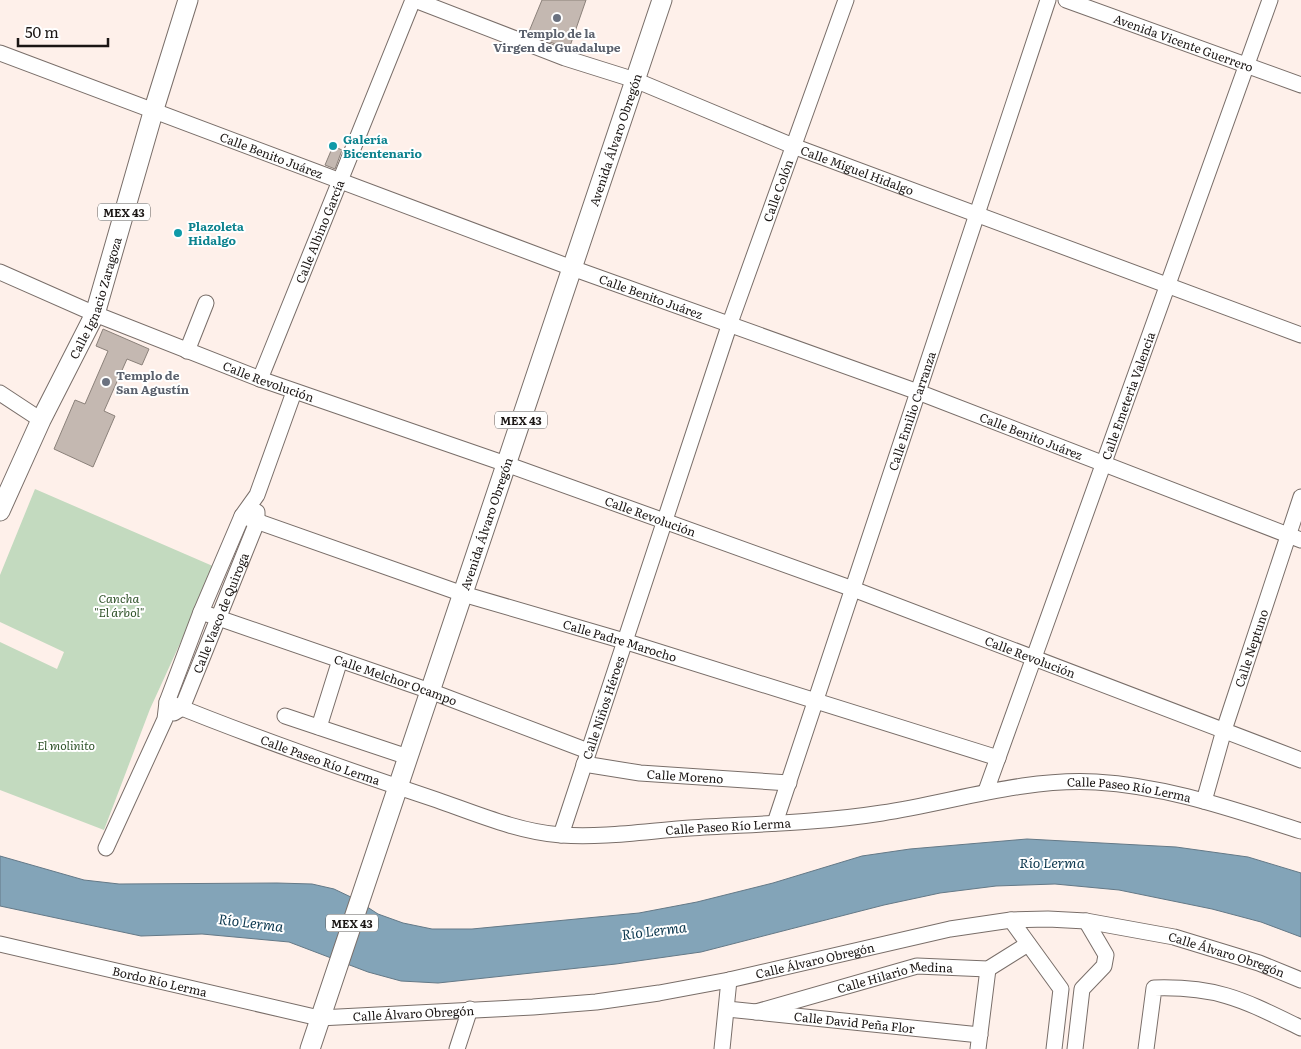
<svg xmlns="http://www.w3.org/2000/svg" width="1301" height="1049" viewBox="0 0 1301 1049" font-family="Literata,serif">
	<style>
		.green { fill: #c3dabf }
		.water { fill: #83a4b8; stroke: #647987 }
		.building { fill: #c4b8b1; stroke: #8b817a }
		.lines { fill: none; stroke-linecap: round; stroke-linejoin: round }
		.minor-casing { stroke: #796e69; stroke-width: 17 }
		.major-casing { stroke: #796e69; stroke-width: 21 }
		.minor { stroke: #fff; stroke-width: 15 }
		.major { stroke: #fff; stroke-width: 19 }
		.worship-dot { fill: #6b7280; stroke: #fff; stroke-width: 2 }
		.culture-dot { fill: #0f9aa8; stroke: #fff; stroke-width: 2 }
		.labels { text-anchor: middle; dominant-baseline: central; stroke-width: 4; stroke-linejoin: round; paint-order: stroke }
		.shield { fill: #fff; stroke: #5f5c5a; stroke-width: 1 }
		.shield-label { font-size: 11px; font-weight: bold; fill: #1b1614 }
		.worship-label { font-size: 12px; font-weight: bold; fill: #5b616d; stroke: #fff }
		.street-label { font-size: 12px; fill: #1b1614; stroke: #fff }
		.culture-label { font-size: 12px; font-weight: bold; fill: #0d838f; stroke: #fff; text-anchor: start }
		.park-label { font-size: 12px; font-style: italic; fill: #32552c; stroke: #fff }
		.water-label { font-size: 14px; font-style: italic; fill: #0b374e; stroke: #fff }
	</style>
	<rect width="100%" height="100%" fill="#fef0ea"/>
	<path class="green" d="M35,489L215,567L150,709L104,830L0,790V642L57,669L64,652L0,622V575Z"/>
	<path class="water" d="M1027,839L1176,847L1248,857L1301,873V937L1261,922L1212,909L1119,890L1055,884L996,886L940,893L884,905L701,952L616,964L438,983L401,981L368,972L289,942L202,934L141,936L0,906V856L84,880L119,884L277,883L312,884L334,889L355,899L378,914L403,923L432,929H472L639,913L697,902L773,883L862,856L910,849Z"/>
	<path class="building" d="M542,0H586L569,49L528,34Z
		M333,146L342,150L335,169L325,165Z
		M103,329L149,349L142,365L127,359L104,411L115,416L93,467L54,449L75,400L85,404L108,351L96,346Z"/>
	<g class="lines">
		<defs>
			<g id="minor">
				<path id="s1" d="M415,0L565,58L635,80L793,146L1301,335"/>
				<path id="s2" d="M1066,0L1301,85"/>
				<path id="s3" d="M0,53L572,268L918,392L1301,540"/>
				<path id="s4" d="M0,272L95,314L260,379L506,464L853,589L1301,760"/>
				<path d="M187,351L206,303"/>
				<path id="s5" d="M260,379L413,0"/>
				<path d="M0,393L41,420"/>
				<path id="s6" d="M242,516L463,594L624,641L998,758"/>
				<path id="s7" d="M201,612L430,691L588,751"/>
				<path id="s8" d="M167,702C255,738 347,770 437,800C477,814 519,832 561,835C603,838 647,831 690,828C753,824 819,823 882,813C954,802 1023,778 1096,782C1167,786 1234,810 1301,831"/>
				<path id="s9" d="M174,713L182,708L257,522V512"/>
				<path d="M285,716L408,757"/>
				<path d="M319,727L340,660"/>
				<path id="s10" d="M584,764L640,773L789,783"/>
				<path id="s11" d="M986,791L1270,0"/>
				<path id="s12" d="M1204,801L1224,730L1301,497"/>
				<path id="s13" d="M775,823L1048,0"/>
				<path id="s14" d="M561,835L730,323L846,0"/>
				<path d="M106,848L165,719L167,702L201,612L242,516L257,495L294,392"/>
				<path d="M1011,920L1061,989L1054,1049"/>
				<path id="s15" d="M0,944L319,1018L533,1007L596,1002L659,993L729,980L950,929L1011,920L1048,919L1086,921L1174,937L1259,963L1301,980"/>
				<path id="s16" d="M727,1009L980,1035"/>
				<path id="s17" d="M756,1012L917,966L988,969L1028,944"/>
				<path d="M457,1049L470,1009"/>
				<path d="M722,1049L729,980"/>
				<path d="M978,1049L988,969"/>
				<path d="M1075,1049L1082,989L1104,966L1106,955L1086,921"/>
				<path d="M1146,1049L1154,988C1219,986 1245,1001 1301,1028"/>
			</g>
			<g id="major">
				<path id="s18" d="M0,511L41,420L95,314L154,109L188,0"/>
				<path id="s19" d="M310,1049L662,0"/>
			</g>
		</defs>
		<use href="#minor" class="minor-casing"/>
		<use href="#major" class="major-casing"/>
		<use href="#minor" class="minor"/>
		<use href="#major" class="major"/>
	</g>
	<g class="worship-dot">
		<circle cx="557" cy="18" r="5"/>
		<circle cx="106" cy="382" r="5"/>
	</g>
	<g class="culture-dot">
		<circle cx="333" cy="146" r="5"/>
		<circle cx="178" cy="233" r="5"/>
	</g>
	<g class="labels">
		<g class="shield">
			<rect x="98" y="203.5" width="52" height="17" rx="4"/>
			<rect x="495" y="411.5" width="52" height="17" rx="4"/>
			<rect x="326" y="914.5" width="52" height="17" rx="4"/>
		</g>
		<g class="shield-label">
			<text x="124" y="212">MEX 43</text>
			<text x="521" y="420">MEX 43</text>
			<text x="352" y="923">MEX 43</text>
		</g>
		<g class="worship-label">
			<text x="557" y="33">Templo de la<tspan x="557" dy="14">Virgen de Guadalupe</tspan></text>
			<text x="116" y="375" text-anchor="start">Templo de<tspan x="116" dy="14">San Agustín</tspan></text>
		</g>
		<g class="street-label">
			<text stroke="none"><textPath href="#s2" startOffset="125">Avenida Vicente Guerrero</textPath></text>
			<text stroke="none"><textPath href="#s19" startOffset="959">Avenida Álvaro Obregón</textPath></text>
			<text stroke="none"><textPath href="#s3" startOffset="290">Calle Benito Juárez</textPath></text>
			<text stroke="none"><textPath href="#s1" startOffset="474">Calle Miguel Hidalgo</textPath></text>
			<text stroke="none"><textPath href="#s14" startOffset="680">Calle Colón</textPath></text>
			<text stroke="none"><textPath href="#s5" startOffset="159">Calle Albino García</textPath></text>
			<text stroke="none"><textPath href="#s3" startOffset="695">Calle Benito Juárez</textPath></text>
			<text stroke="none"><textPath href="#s18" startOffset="234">Calle Ignacio Zaragoza</textPath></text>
			<text stroke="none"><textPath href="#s4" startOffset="290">Calle Revolución</textPath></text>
			<text stroke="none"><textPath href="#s11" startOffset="420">Calle Emeteria Valencia</textPath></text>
			<text stroke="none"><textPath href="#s13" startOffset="434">Calle Emilio Carranza</textPath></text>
			<text stroke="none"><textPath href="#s3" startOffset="1100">Calle Benito Juárez</textPath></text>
			<text stroke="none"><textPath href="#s4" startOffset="695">Calle Revolución</textPath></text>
			<text stroke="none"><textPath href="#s19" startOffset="554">Avenida Álvaro Obregón</textPath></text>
			<text stroke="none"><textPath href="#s9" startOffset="112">Calle Vasco de Quiroga</textPath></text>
			<text stroke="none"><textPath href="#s6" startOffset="398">Calle Padre Marocho</textPath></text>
			<text stroke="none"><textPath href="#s12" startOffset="160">Calle Neptuno</textPath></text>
			<text stroke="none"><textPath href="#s4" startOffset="1100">Calle Revolución</textPath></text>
			<text stroke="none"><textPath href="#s7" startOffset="206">Calle Melchor Ocampo</textPath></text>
			<text stroke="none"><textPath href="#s14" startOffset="134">Calle Niños Héroes</textPath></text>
			<text stroke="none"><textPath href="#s8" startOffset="164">Calle Paseo Río Lerma</textPath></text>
			<text stroke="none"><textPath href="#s10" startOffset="102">Calle Moreno</textPath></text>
			<text stroke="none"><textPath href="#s8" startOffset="989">Calle Paseo Río Lerma</textPath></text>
			<text stroke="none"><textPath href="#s8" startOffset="584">Calle Paseo Río Lerma</textPath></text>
			<text stroke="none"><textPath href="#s15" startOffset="1248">Calle Álvaro Obregón</textPath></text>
			<text stroke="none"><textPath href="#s15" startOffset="828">Calle Álvaro Obregón</textPath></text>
			<text stroke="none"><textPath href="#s17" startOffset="144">Calle Hilario Medina</textPath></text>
			<text stroke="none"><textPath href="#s15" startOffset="164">Bordo Río Lerma</textPath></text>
			<text stroke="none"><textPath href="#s15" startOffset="422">Calle Álvaro Obregón</textPath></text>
			<text stroke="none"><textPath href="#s16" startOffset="128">Calle David Peña Flor</textPath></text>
		</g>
		<g class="culture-label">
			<text x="343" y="139">Galería<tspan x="343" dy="14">Bicentenario</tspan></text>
			<text x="188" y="226">Plazoleta<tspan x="188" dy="14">Hidalgo</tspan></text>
		</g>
		<g class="park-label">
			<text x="119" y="598">Cancha<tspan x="119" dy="14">"El árbol"</tspan></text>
			<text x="66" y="745">El molinito</text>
		</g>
		<g class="water-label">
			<text x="1052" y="862">Río Lerma</text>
			<text transform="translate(251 922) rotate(7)">Río Lerma</text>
			<text transform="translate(654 930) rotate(-7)">Río Lerma</text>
		</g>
	</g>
	<path d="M18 38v8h90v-8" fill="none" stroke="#1b1614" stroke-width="2.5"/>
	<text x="25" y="38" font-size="15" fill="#1b1614" stroke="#ffffff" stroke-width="4" paint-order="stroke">50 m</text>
</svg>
